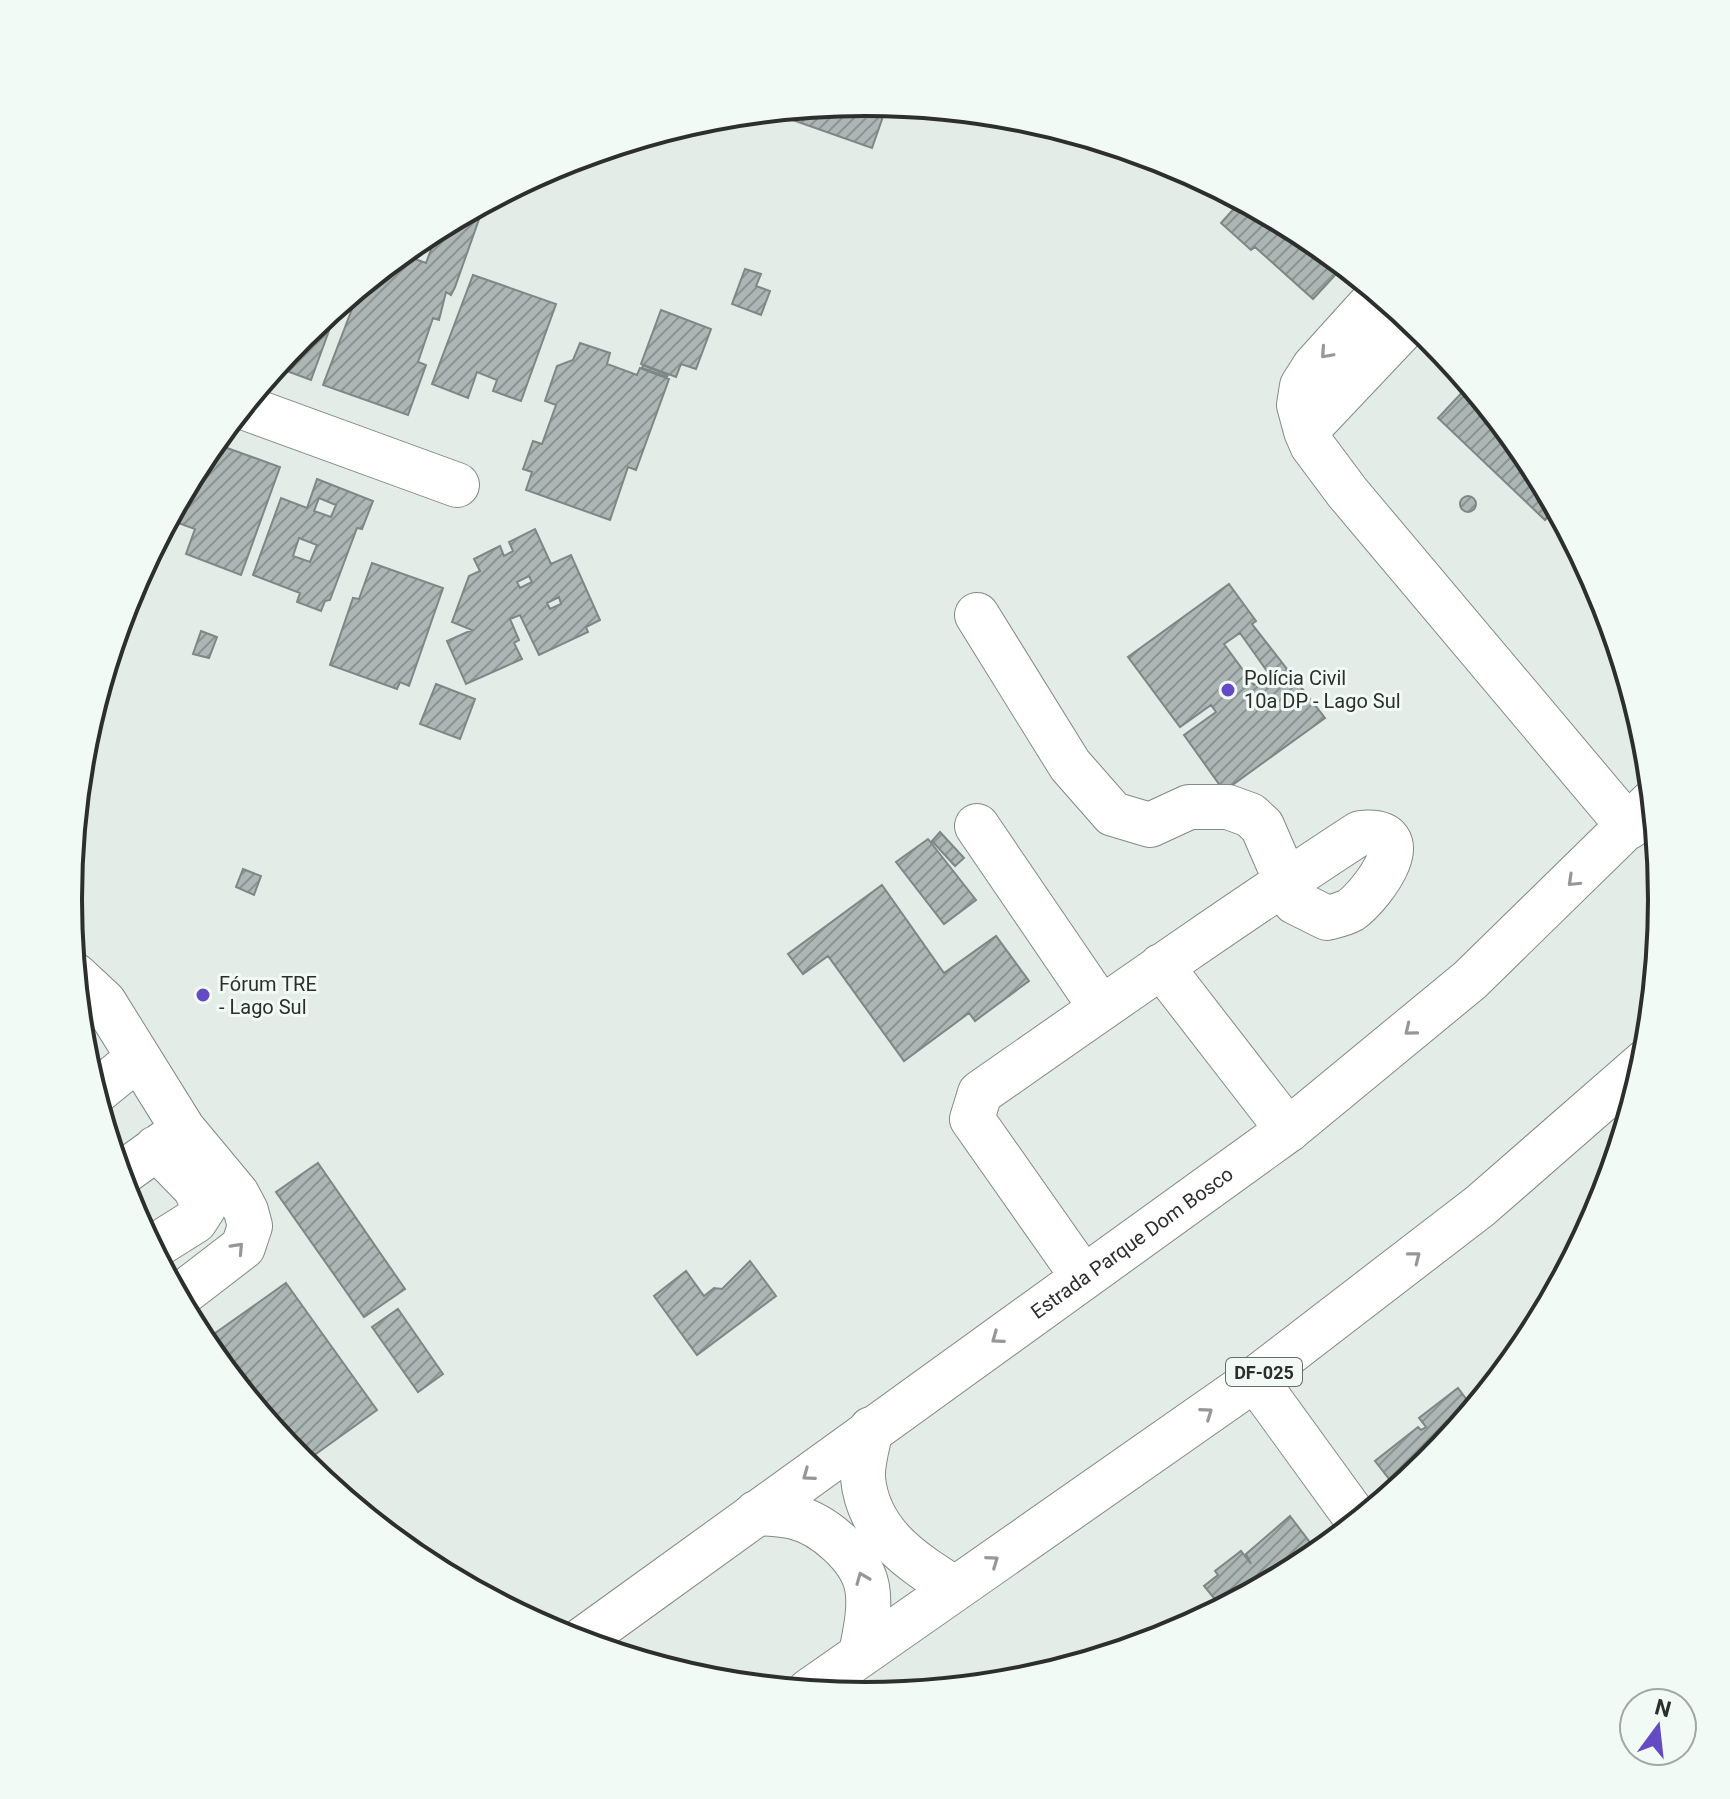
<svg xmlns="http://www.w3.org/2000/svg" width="1730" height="1799" viewBox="0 0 1730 1799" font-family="Roboto,sans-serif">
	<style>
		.building { fill: url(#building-hatch); stroke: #7d8785; stroke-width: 2; fill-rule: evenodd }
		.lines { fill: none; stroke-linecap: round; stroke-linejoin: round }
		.minor-casing { stroke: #828a85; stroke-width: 46 }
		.major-casing { stroke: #828a85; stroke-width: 46 }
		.minor { stroke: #fff; stroke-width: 44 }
		.major { stroke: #fff; stroke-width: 44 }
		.oneway { stroke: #969796 }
		.poi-dot { fill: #644bc3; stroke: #f1faf4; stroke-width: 3 }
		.labels { text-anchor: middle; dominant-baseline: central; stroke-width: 6; stroke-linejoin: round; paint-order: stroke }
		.shield { fill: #f1faf4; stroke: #676c69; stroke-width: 2 }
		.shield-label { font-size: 18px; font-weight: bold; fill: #2c2f2d }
		.poi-label { font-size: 20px; fill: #2c2f2d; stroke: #f1faf4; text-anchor: start }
		.street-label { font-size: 20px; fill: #2c2f2d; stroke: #f1faf4 }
		.rim { fill: none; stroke: #2c2f2d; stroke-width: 4 }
	</style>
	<defs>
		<pattern id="building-hatch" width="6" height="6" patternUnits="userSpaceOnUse" patternTransform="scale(2)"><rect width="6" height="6" fill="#acb6b4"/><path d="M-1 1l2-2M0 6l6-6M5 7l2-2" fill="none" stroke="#8c9493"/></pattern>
	</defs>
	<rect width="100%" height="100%" fill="#e4ece7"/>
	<path class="building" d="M865,103L887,105L872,148L770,112Z
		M1241,201L1284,224L1337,273L1313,299L1255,247L1251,250L1221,223Z
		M479,206L483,208L455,287L451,295L446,292L439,320L433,318L418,362L426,365L408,415L323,385L360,288L401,254L426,263L439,228Z
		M745,269L761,274L756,286L770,291L761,315L732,304Z
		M473,275L556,304L521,401L493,391L497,380L477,372L468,398L432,384Z
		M338,306L311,380L276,367L302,336Z
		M661,310L711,329L696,369L681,364L676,377L641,364Z
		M580,343L610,353L607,364L637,375L640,368L669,379L636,470L628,467L610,520L526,490L532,472L523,469L533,441L542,444L556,405L545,401L557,366L573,360Z
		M643,365L668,375L667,377L642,368Z
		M1469,385L1528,457L1556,509L1545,520L1438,418Z
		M213,443L280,467L241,575L186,554L195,529L170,520L203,456Z
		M317,479L373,501L362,529L357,528L330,600L325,601L321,611L297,602L300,593L253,575L281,498L307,508ZM319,498L336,505L331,517L314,511ZM299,538L317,545L310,562L293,556Z
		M1460 504a8 8 0 1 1 16 0a8 8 0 1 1-16 0Z
		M535,529L551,564L571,555L600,620L586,627L588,632L539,655L520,615L510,619L519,640L514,643L522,659L466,684L447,641L472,630L452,622L469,576L480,571L474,559L500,546L504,556L513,551L509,542ZM529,576L532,582L520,588L517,582ZM559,597L561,604L550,609L547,603Z
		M372,563L443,588L409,686L400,682L397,689L330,665L353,598L359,599Z
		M1229,584L1256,621L1252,624L1325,718L1224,791L1184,735L1216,712L1211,705L1180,727L1128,657ZM1240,633L1269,674L1254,685L1224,644Z
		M201,631L217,637L209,658L193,654Z
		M436,684L475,699L460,739L420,724Z
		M940,832L964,858L955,866L932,841Z
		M928,839L976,900L944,924L896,862Z
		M243,869L261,876L254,895L236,887Z
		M882,885L944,973L996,936L1029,981L975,1021L969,1013L904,1061L828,956L803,974L788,954Z
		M318,1163L405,1289L364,1317L276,1192Z
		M750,1261L776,1296L697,1355L654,1296L686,1271L704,1296L714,1288L722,1289Z
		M286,1283L377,1410L302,1464L204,1341Z
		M398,1309L443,1374L418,1392L372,1327Z
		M1458,1388L1473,1408L1428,1463L1397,1489L1375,1461L1418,1427L1421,1430L1426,1427L1419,1418Z
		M1290,1516L1318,1553L1222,1608L1204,1586L1218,1575L1215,1571L1241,1551L1251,1564L1246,1554Z"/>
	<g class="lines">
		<defs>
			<path id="minor" d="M1379,295L1314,367L1302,386L1299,405L1306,431L1312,445L1347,492L1629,827
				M243,407L457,485
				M1306,431L1410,321
				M977,615L1070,765L1113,814L1150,825L1189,807H1228L1250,815L1262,826L1295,902L1327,918C1335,916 1344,914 1351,910C1374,893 1423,826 1360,833C1231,917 1106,1005 980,1093L972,1119L1083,1277
				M977,826L1101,1008
				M1161,966L1288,1130
				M75,975L104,1002L183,1129L237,1194L246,1211L250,1226L243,1247L178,1297
				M95,1093L138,1058
				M120,1175L181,1131
				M152,1248L195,1221L204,1207L195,1188L156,1148
				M1255,1379L1358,1521"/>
			<g id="major">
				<path d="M871,1429C868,1444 862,1463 863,1478C868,1533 911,1561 954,1588"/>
				<path d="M756,1513C768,1514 782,1514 794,1517C823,1524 861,1556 867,1587C871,1608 865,1633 861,1654"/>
				<path id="s1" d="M579,1642L1288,1130L1470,980L1652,802"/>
				<path d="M809,1691L1255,1379L1480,1206L1645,1062"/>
			</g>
		</defs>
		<use href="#minor" class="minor-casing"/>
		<use href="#major" class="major-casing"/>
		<use href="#minor" class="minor"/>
		<use href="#major" class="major"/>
	</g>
	<defs><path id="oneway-chevron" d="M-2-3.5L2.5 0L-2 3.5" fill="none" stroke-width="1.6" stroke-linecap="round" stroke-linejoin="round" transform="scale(2)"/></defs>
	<g class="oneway">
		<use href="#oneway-chevron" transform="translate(1326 353) rotate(132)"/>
		<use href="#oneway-chevron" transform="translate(1573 881) rotate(136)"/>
		<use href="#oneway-chevron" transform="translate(1410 1030) rotate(141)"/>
		<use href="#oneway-chevron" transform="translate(238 1248) rotate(-47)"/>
		<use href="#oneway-chevron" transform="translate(1415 1257) rotate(-38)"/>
		<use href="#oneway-chevron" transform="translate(997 1338) rotate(144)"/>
		<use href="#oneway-chevron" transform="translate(1207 1413) rotate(-35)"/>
		<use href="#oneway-chevron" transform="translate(808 1475) rotate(144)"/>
		<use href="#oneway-chevron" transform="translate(993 1561) rotate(-35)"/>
		<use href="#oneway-chevron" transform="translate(862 1578) rotate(-112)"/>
	</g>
	<g class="poi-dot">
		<circle cx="1228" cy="690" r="8"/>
		<circle cx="203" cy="995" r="8"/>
	</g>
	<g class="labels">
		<rect class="shield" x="1226" y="1358" width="76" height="28" rx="6"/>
		<g class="shield-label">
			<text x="1264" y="1372">DF-025</text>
		</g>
		<g class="poi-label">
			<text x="1244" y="678">Polícia Civil<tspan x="1244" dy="23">10a DP - Lago Sul</tspan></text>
			<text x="219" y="984">Fórum TRE<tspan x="219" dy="23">- Lago Sul</tspan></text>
		</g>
		<g class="street-label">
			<text stroke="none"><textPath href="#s1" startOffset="682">Estrada Parque Dom Bosco</textPath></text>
		</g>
	</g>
	<path d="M0 0H1730V1799H0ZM82 899a783 783 0 1 1 1566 0a783 783 0 1 1-1566 0Z" fill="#f1faf4" fill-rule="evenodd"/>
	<path class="rim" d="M82 899a783 783 0 1 1 1566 0a783 783 0 1 1-1566 0Z"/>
	<g transform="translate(1658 1727) rotate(15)"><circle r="38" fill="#f1faf4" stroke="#a2a9a4" stroke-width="2"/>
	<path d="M0-6L14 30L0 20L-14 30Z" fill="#644bc3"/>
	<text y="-12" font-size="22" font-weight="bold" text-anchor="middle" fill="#2c2f2d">N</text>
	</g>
</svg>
